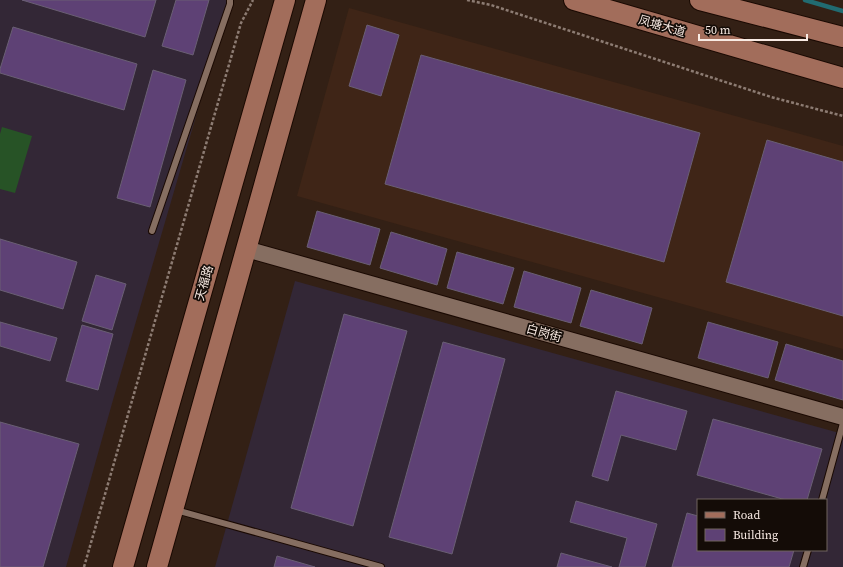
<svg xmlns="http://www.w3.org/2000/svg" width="843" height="567" viewBox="0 0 843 567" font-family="'Source Serif 4','Noto Sans SC',serif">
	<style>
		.built { fill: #3f2517 }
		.industrial { fill: #332736; fill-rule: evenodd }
		.green { fill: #275326 }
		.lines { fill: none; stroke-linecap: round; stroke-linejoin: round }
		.stream { stroke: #216b71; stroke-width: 4.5 }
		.building { fill: #5e4175; stroke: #6a5f74 }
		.service-casing { stroke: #1a0902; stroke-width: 8 }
		.tertiary-casing { stroke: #1a0902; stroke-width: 18 }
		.primary-casing { stroke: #1a0902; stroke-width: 22 }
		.path { stroke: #8d7c73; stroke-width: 2.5; stroke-dasharray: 3 2; stroke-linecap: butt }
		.service { stroke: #866e61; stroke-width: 6 }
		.tertiary { stroke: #866e61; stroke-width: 16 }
		.primary { stroke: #a26d5b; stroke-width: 20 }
		.labels { text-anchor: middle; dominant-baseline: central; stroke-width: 3.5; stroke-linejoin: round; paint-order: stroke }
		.street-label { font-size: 12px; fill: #f9ebe4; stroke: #140c07 }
	</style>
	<rect width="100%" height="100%" fill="#332015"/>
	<path class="built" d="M349,8L843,146V349L297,196Z"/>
	<path class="industrial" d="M0,0H230L113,400L66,567H0Z
		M295,281L843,434V567H215ZM698,500H826V550H698Z"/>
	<path class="green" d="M2,127L32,136L15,193L0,189V134Z"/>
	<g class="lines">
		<path class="stream" d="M805,0L843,11"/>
	</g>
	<path class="building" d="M22,0H156L145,37Z
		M176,0H209L193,55L162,46Z
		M367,25L399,35L381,96L349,86Z
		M13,27L137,64L124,110L0,73V69Z
		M421,55L700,133L664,262L385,184Z
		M153,70L186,80L150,207L117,198Z
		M767,140L843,162V316L726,282Z
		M317,211L380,229L370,265L307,247Z
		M391,232L447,249L437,285L380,268Z
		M0,239L77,262L63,309L0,290Z
		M457,252L514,268L503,304L447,288Z
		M524,271L581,288L571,323L514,307Z
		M96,275L126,284L112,330L82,321Z
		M591,290L652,308L642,344L580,326Z
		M344,314L407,331L353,526L291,508Z
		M0,322L57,338L50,361L0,346Z
		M708,322L778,342L768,378L698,358Z
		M82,325L113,334L98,390L66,381Z
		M443,342L505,359L452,554L389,537Z
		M786,344L843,361V400L775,380Z
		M616,391L687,411L676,450L621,435L608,481L592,476Z
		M713,419L822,449L807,500H786L697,475Z
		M0,422L79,444L43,567H0Z
		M576,501L657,524L645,567H619L627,538L570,522Z
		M687,513L698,516V550H794L789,567H672Z
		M561,553L612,567H557Z
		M277,556L315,567H274Z"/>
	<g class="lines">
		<defs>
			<path id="service" d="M152,231L230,4V0
				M822,500L843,423
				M176,510L381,567
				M803,567L808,550"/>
			<path id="tertiary" d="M246,249L843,417"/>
			<path id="primary" d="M574,0L843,78
				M700,0L843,37
				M123,567L285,0
				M157,567L316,0"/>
		</defs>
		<use href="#service" class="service-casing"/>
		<use href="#tertiary" class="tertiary-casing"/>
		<use href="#primary" class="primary-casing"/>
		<path class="path" d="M467,0L491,5L771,97L843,116
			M84,567L241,23L253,0"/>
		<use href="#service" class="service"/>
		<use href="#tertiary" class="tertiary"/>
		<use href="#primary" class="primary"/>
	</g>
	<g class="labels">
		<g class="street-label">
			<text transform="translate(662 26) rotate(16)">凤塘大道</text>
			<text transform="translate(204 283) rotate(-74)">天福路</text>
			<text transform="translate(544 333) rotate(16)">白岗街</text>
		</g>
	</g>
	<rect x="697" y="499" width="130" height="52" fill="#140c07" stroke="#70655f"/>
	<rect x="705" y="512" width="20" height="6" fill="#a26d5b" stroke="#70655f"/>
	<text x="733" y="519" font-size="12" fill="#f9ebe4">Road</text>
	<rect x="705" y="529" width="20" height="12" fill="#5e4175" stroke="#70655f"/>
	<text x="733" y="539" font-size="12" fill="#f9ebe4">Building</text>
	<path d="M699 34v6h108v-6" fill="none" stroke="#f9ebe4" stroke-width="2"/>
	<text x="705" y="34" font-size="12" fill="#f9ebe4" stroke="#140c07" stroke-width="3" paint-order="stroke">50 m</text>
</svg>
